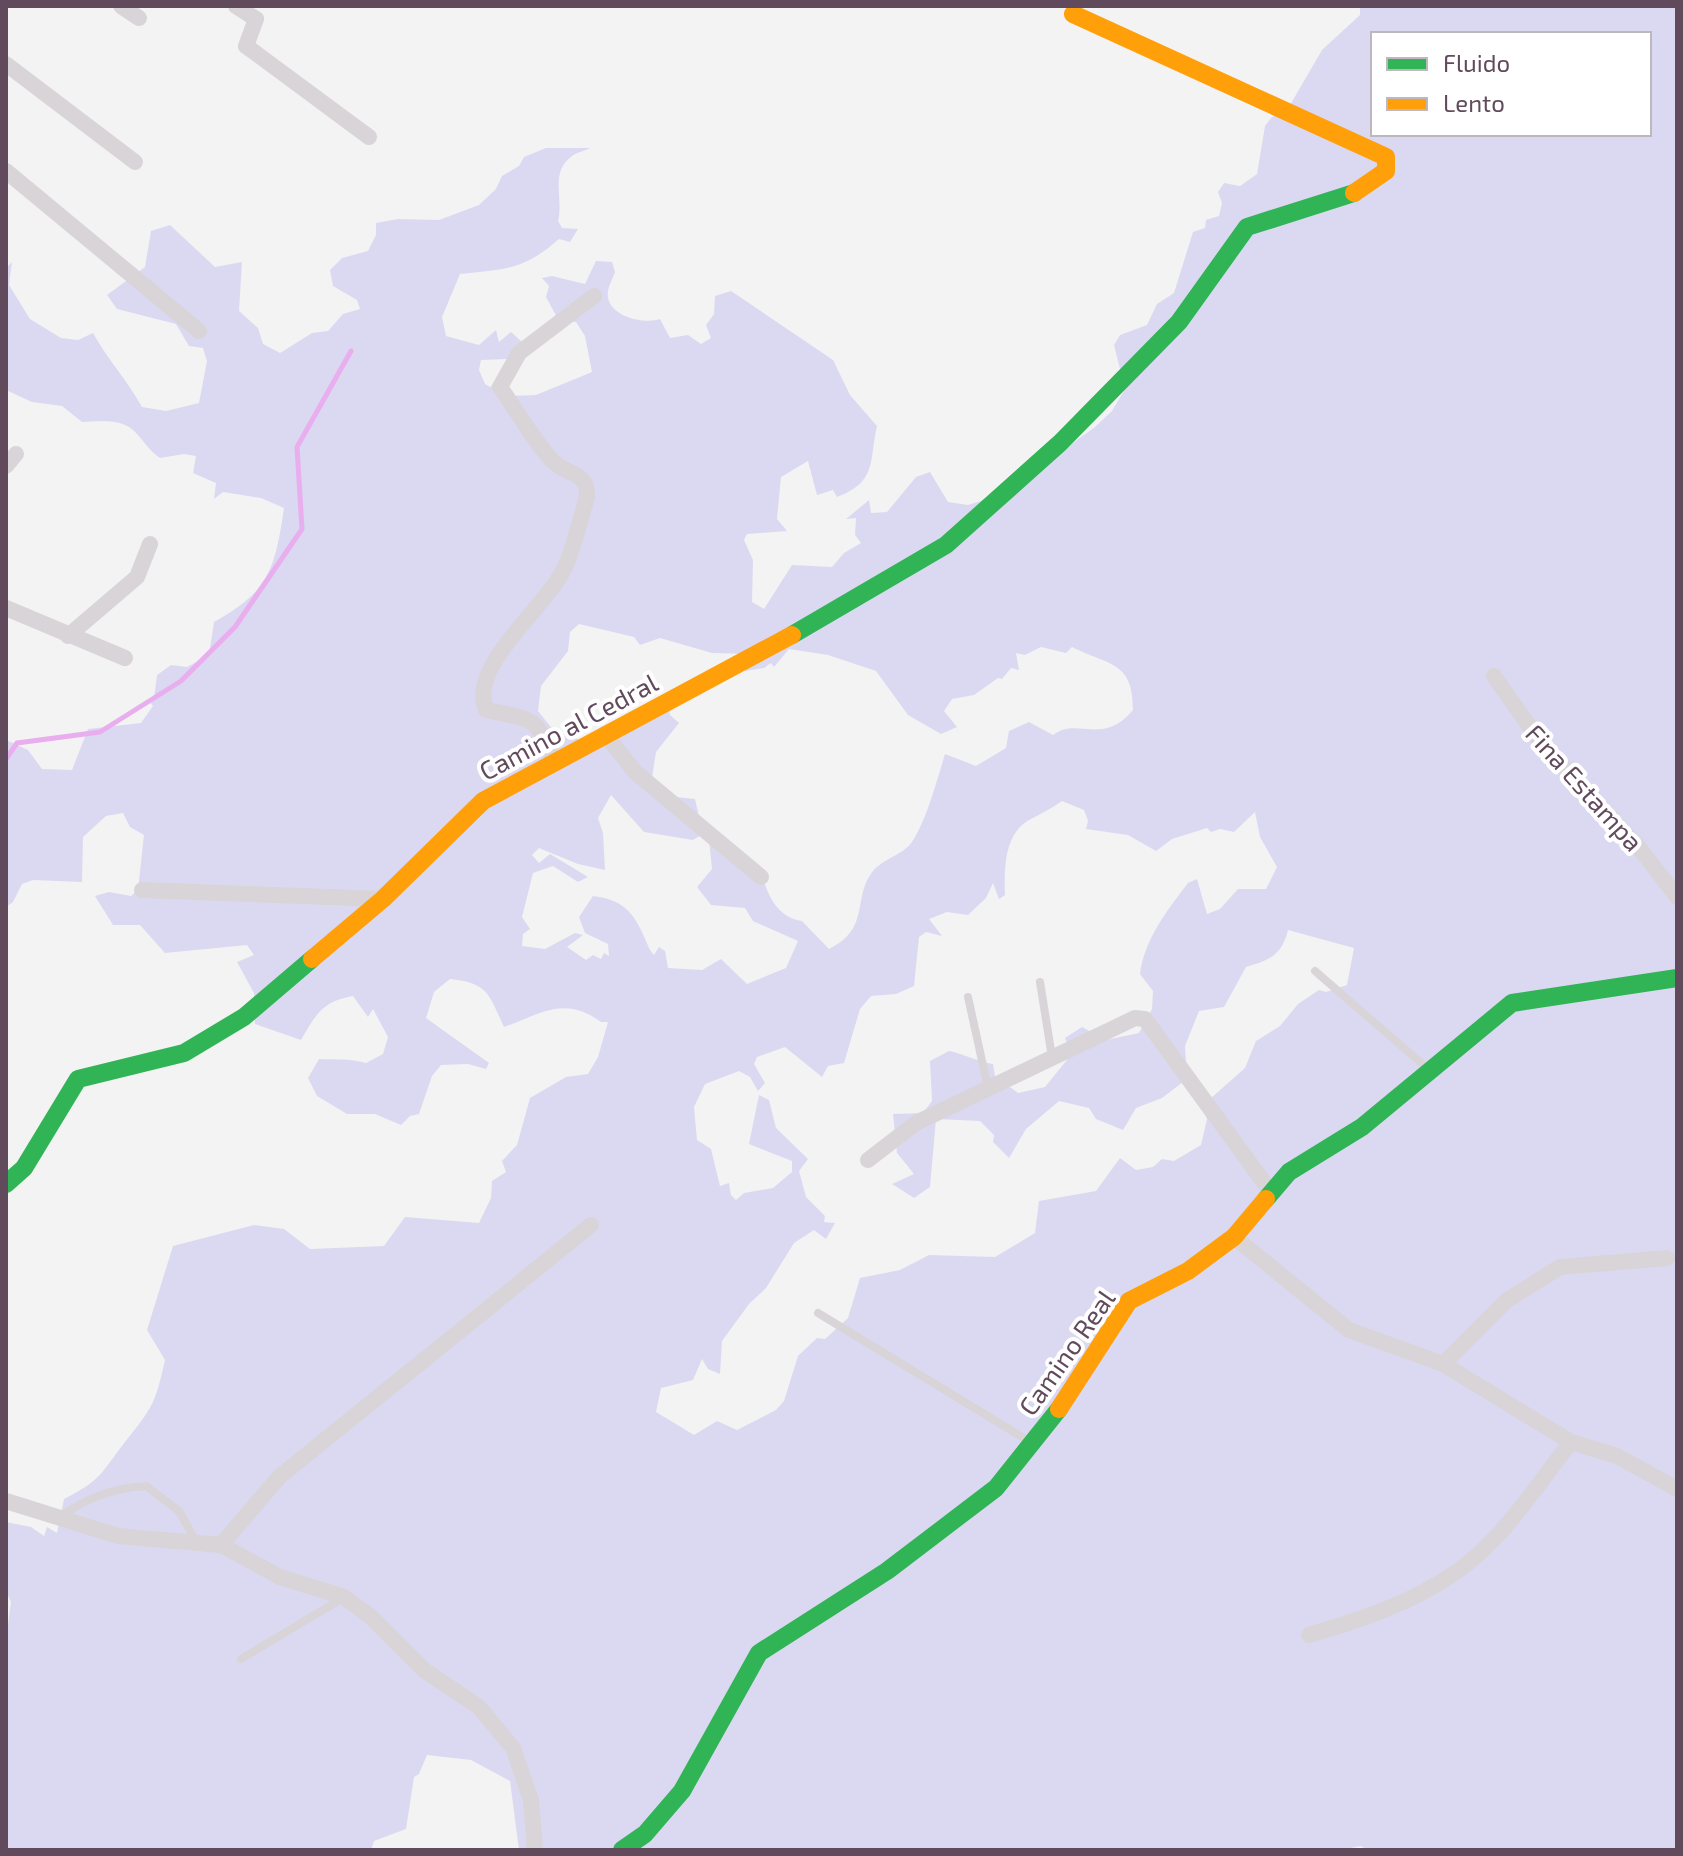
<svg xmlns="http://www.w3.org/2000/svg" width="1683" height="1856" viewBox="0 0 1683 1856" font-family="'Exo 2',sans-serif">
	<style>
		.green { fill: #dbd9f1; fill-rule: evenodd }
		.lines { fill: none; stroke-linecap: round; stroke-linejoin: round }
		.stream { stroke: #e8aeee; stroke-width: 5 }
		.lane { stroke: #d9d4d8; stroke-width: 8 }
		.street { stroke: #d9d4d8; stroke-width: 16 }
		.fast { stroke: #30b455; stroke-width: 18 }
		.slow { stroke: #ff9f0a; stroke-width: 18 }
		.labels { text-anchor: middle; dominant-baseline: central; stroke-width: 8; stroke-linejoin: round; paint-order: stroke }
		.street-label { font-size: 26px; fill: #604a5c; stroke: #fff }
	</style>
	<rect width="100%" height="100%" fill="#f3f3f3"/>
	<path class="green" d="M1677,6V1850H1368L1361,1846L1340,1850H519L510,1781L471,1760L427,1755L419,1774L414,1777L406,1829L374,1841L371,1850H6V1639L11,1602L6,1591V1522L31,1527L44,1536L47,1527L57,1533L64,1499C103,1479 100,1474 125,1442C153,1407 155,1404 165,1360L147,1330L173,1246L254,1225L284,1229L310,1249L384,1246L405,1217L479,1223L491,1198L492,1181L506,1172L502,1161L517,1145L530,1098L566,1077L588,1074L598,1057L608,1022H601C564,995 541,1014 504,1027C489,995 489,983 450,979L434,992L426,1018L489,1063L486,1069L468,1064L441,1065L432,1076L419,1114L410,1116L401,1125L375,1114H347L317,1096L308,1078L319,1059C336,1060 349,1058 366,1063L383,1054L388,1037L373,1009L368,1017L353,996C323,1001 316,1014 301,1040L255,1024L254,993L237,962L254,955L247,945L165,953L140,925H113L95,896L109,892L131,896L138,890L144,835L130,827L123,813L106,816L83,837L82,882L33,880L22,884L13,902L6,907V740L28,750L42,769L72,770L88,729L141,723L153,706L149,701L154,698L157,675L171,665L187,667L209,655L214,622C269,592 275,569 284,508L261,498L223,492L214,499L216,483L193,473L196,456L184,454L160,458C148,450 143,439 133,430C119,418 98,422 82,422L62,406L32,402L6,390V268L12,262L9,285L30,319L61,338L78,340L93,333C108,360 127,380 142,407L166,411L199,403L207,361L203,348L189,346L176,324L117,309L107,295L145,267L151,231L170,225L215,267L242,262L239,311L258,328L263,344L280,353L312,333L328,331L343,314L360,309L357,300L333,286L330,270L342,258L368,251L376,235V223L398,219L439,220L479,205L496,189L502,176L519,166L524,157L546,148H590C585,151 577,152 572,156C549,173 564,198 558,221L562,228L578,229L570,242L559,239C524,270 506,269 460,274L442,317L446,336L479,345L496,330L499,342L511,332L523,343L508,359L481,360L479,370L485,384L490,387L496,382L507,396L536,395L592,372L585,336L576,322L559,321L546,297L549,286L542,278L552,276L585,284L596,261L612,262L615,272C613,278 609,285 608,291C604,315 643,325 660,319L670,338L688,335L701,344L711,338L706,325L714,314L715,296L731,291L833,360L850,395L877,426C869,462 877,482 837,497L833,490L817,495L808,461L781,477L777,519L787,531L747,534L744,540L753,560L752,602L764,609L792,565L832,567L844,553L861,543L855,535L856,518L846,519L869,500L871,513L887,512L916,477L930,472L948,502L968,505L1000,495L1095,427L1112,411L1125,389L1114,345L1120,335L1147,325L1157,304L1174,293L1193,232L1205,228L1206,220L1219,216L1222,203L1218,192L1224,183L1240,186L1257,174L1265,126L1271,118L1290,105L1322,50L1360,15V7ZM1373,34H1649V134H1373ZM579,624L634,637L640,645L660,638L712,653L747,654L745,671L764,668L771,663L774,667L789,649L828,655L876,671L908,715L941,734L957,727L944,711L952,699L974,695L998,678L1002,679L1011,668L1019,670L1016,653L1025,655L1041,647L1066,653L1072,647C1110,666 1133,661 1133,710C1102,747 1077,716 1053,735L1029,722L1009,731L1006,748L976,766L945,754C937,780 927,819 912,842C904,854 883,859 873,871C852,897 871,929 829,949L802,921C777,918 767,894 761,872L709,840L712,869L697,887L711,905L745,908L753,921L798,941L786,968L747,984L721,959L702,970L668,968L665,951L659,947L654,955L650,950C637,920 630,900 593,896L579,917L585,933L608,944L609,956L604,953L601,959L593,955L586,960L567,947L583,935L575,933L545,949L522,946L523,934L530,929L522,917L533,873L553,866L578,882L588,877L550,854L539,863L532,855L539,848L578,864L605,870L603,833L598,818L611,795L644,832L693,840L703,834L695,799L667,796L652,778L656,752L679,723L670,715L668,706L587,742L554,731L538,711L541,686L568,651L570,632ZM1062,801L1084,810L1088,821L1086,829L1128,835L1156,851L1172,839L1207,828L1211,832L1220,829L1234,832L1255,812L1260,837L1277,867L1266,889H1238L1220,909L1207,914L1197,879L1188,883C1168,909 1144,940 1140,974L1153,991L1152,1009L1139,1033L1106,1040L1082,1027L1065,1038L1071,1055L1045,1087L1018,1093L995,1076L993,1064C979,1062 964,1054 949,1051L930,1061L932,1101L923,1113L893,1114L897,1153L914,1174L892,1184L914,1198L930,1187C932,1163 934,1143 936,1119L980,1121L994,1135L993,1142L1009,1158L1026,1129L1059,1101L1089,1108L1096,1119L1123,1130L1136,1108L1162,1098L1187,1079L1185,1046L1199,1011L1224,1007L1246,967C1270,960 1282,955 1288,930L1354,948L1347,985L1326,992L1319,990L1298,1004L1280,1026L1256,1041L1245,1068L1202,1106L1207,1119L1201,1145L1174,1161L1162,1159L1153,1167L1136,1170L1120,1158L1096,1191L1039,1201L1035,1233L995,1257L929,1255L900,1270L860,1278L848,1318L825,1339L817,1338L798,1356L784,1401L776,1410L737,1430L717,1421L694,1435L656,1412L661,1388L693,1380L702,1359L708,1369L720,1374L722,1341L749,1304L766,1288L794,1243L814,1230L826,1239L835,1223L824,1222L825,1216L806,1197L799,1171L808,1159L776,1128L769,1100L759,1095L749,1144L792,1161V1172L773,1188L744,1193L736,1200L731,1195L729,1183L720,1186L711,1149L697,1140L694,1107L705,1084L739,1071L750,1077L758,1091L765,1083L754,1064L757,1057L785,1047L822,1077L828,1066L844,1063L860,1009L871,996L896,994L914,986L919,937L926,932L942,936L929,919L947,912L968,915L986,898L993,883L999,899L1005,895C1004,869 1004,834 1029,820C1040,814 1051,809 1062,801Z"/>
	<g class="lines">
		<path class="stream" d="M6,759L17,743L100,732L181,681L235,627L302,529L297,447L351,351"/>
		<path class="lane" d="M1315,971L1428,1069
			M1040,982L1052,1057
			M968,997L988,1088
			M818,1313L1032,1443
			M58,1518C87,1498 112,1488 146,1486L179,1511L197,1543
			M241,1659L343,1598"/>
		<path class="street" d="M121,6L139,18
			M236,6L256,19L246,46L369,137
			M6,64L135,162
			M6,171L199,331
			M6,466L16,454
			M6,608L125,658
			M68,636L137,577L150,544
			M1494,676L1541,743L1641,850L1677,897
			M605,734L635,772L761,877
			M554,763C537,716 534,720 486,710C468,665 545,609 564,569C574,547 580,521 587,497C588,473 572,476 556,464C541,452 513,405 500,387L519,353L594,296
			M142,890L383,899
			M868,1160L916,1123L1135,1018L1145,1019L1271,1192
			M1234,1237L1349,1330L1443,1364L1571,1442L1617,1456L1677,1489
			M1443,1364L1506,1301L1560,1267L1667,1258
			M6,1501L118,1536L221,1545L280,1577L344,1597L371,1617L424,1670L479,1707L513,1748L531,1800L535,1850
			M221,1545L279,1477L591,1225
			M1309,1635C1360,1620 1412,1603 1456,1572C1503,1540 1536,1486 1571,1442"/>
		<path class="fast" d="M792,635L946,545L1060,443L1179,322L1247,227L1354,193
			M6,1184L24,1168L78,1079L184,1053L244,1017L312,959
			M1266,1199L1289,1172L1362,1127L1512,1003L1677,978
			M622,1850L645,1834L682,1791L759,1653L887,1571L996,1488L1059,1409"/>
		<path class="slow" d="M1073,14L1386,157V171L1354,193
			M312,959L383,899L483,801L792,635
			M1059,1409L1129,1301L1188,1271L1234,1237L1266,1199"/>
	</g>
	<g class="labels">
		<g class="street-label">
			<text transform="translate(568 726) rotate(-28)">Camino al Cedral</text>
			<text transform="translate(1585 787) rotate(48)">Fina Estampa</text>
			<text transform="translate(1066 1352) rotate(-55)">Camino Real</text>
		</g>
	</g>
	<rect width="1683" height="1856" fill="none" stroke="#604a5c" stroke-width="16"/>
	<rect x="1371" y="32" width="280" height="104" fill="#ffffff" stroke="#bfb7be" stroke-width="2"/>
	<rect x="1387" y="58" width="40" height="12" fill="#30b455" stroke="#bfb7be" stroke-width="2"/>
	<text x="1443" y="72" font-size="24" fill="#604a5c">Fluido</text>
	<rect x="1387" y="98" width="40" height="12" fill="#ff9f0a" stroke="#bfb7be" stroke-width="2"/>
	<text x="1443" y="112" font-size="24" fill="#604a5c">Lento</text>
</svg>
